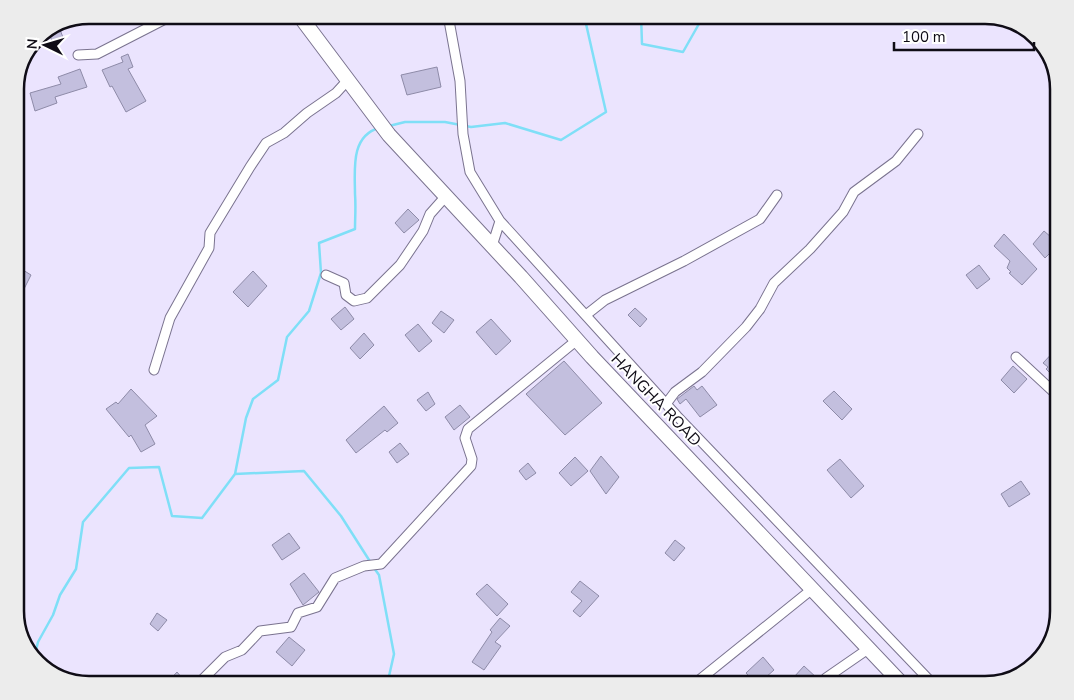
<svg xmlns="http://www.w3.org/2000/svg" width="1074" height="700" viewBox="0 0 1074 700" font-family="'Nunito Sans',sans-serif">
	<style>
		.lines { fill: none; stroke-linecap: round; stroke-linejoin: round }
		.stream { stroke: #7fdff7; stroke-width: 2.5 }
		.building { fill: #c3bfde; stroke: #8e8ba8 }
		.minor-casing { stroke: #7a738f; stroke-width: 11 }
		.highway-casing { stroke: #7a738f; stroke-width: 16 }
		.minor { stroke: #fff; stroke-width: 9 }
		.highway { stroke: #fff; stroke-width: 14 }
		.labels { text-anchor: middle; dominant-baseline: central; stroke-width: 4; stroke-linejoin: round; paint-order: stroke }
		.street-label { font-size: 16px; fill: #0f0c16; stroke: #fff }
		.rim { fill: none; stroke: #0f0c16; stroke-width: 2.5 }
	</style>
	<rect width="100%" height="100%" fill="#ebe4fe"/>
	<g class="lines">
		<path class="stream" d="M641,15L642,44L683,52L704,15
			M389,126L405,122H445L471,127L505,123L561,140L606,112L584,15
			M235,474L304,471L341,516L371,563
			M374,568L379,575L394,654L387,685
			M34,658L38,642L53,615L60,595L76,569L83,522L129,468L159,467L172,516L202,518L235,474L246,418L253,399L278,380L287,337L309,311L321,273L319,243L355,229C355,218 356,206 355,194C355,171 350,136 379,128"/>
	</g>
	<path class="building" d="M59,27L64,40L54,45L48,32Z
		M128,54L133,67L128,69L146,101L126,112L112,86L110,87L102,70L123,62L121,57Z
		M437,67L441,87L407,95L401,75Z
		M80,69L87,87L55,97L57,103L35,111L30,93L61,84L58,77Z
		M408,209L419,220L404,233L395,223Z
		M1044,231L1059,244L1045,258L1033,244Z
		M1004,234L1037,269L1022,285L1009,273L1011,272L1007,268L1010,261L994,246Z
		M15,265L31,275L23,291L15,287Z
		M979,265L990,279L977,289L966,275Z
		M253,271L267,286L248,307L233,292Z
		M1059,297V314L1050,306Z
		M345,307L354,319L341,330L331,319Z
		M635,308L647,319L640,327L628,315Z
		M441,311L454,320L444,333L432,323Z
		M491,319L511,341L496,355L476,332Z
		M418,324L432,341L419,352L405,335Z
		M364,333L374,345L360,359L350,348Z
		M1059,346V374L1055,378L1046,369L1048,367L1043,363Z
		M564,361L602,403L565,435L526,394Z
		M1013,366L1027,379L1014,393L1001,380Z
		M694,386L697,390L702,386L717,405L700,417L686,399L680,404L677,399Z
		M131,389L157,416L145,425L155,444L141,452L131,435L129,437L106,409L116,402L118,404Z
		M834,391L852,409L842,420L823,401Z
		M428,392L435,404L426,411L417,400Z
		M460,405L470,417L454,430L445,417Z
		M384,406L398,423L387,432L385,430L356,453L346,440Z
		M400,443L409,454L397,463L389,452Z
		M601,456L619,477L606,494L590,471Z
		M575,457L588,471L571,486L559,473Z
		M840,459L864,486L851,498L827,470Z
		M528,463L536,473L526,480L519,471Z
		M1021,481L1030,494L1009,507L1001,494Z
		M289,533L300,548L282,560L272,545Z
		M675,540L685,548L674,561L665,553Z
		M304,573L319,592L303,605L290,584Z
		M580,581L599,596L580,617L573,611L582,601L571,592Z
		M487,584L508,604L497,616L476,594Z
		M157,613L167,620L158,631L150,624Z
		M500,618L510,626L495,642L501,646L484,670L472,662L492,632L490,630Z
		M289,637L305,650L292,666L276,652Z
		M763,657L774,670L757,685L746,673Z
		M804,666L818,679L814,685H803L794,677Z
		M177,672L188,685H165Z"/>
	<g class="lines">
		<defs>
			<path id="minor" d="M448,15L460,81L463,134L470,172L500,221L492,246
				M78,55L97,54L173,15
				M500,221L677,416L934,685
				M326,275L344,283L346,295L354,301L367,298L400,265L423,231L430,214L446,196
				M586,315L605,300L684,261L760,219L777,195
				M1016,357L1059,397
				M154,370L170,318L209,248L210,233L250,167L266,143L284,133L307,113L336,93L347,81
				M666,404L675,392L702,372L746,327L760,309L774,283L810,249L843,212L854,192L896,161L918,134
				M197,685L225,657L242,650L260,631L291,627L298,613L317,607L335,578L364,566L381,564L471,466L472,459L465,438L468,429L577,340
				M693,685L811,590
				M822,685L826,678L868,649"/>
			<path id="highway" d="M299,15L389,135L521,277L592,357L903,685"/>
		</defs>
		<use href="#minor" class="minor-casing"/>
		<use href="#highway" class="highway-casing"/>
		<use href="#minor" class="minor"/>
		<use href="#highway" class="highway"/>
	</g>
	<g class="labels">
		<g class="street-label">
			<text transform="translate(656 400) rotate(46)">HANGHA ROAD</text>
		</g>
	</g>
	<path d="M0 0H1074V700H0ZM89 24H985A65 65 0 0 1 1050 89V611A65 65 0 0 1 985 676H89A65 65 0 0 1 24 611V89A65 65 0 0 1 89 24Z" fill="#ececec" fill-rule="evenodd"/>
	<path class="rim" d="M89 24H985A65 65 0 0 1 1050 89V611A65 65 0 0 1 985 676H89A65 65 0 0 1 24 611V89A65 65 0 0 1 89 24Z"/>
	<g transform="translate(45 45) rotate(275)" stroke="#ffffff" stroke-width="4" paint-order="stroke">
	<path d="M0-4L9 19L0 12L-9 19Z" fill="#0f0c16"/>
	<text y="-8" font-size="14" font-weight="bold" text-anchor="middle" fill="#0f0c16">N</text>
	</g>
	<path d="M894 42v8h140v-8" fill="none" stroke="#0f0c16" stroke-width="2.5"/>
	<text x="902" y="42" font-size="15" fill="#0f0c16" stroke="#ffffff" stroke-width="4" paint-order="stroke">100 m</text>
</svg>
